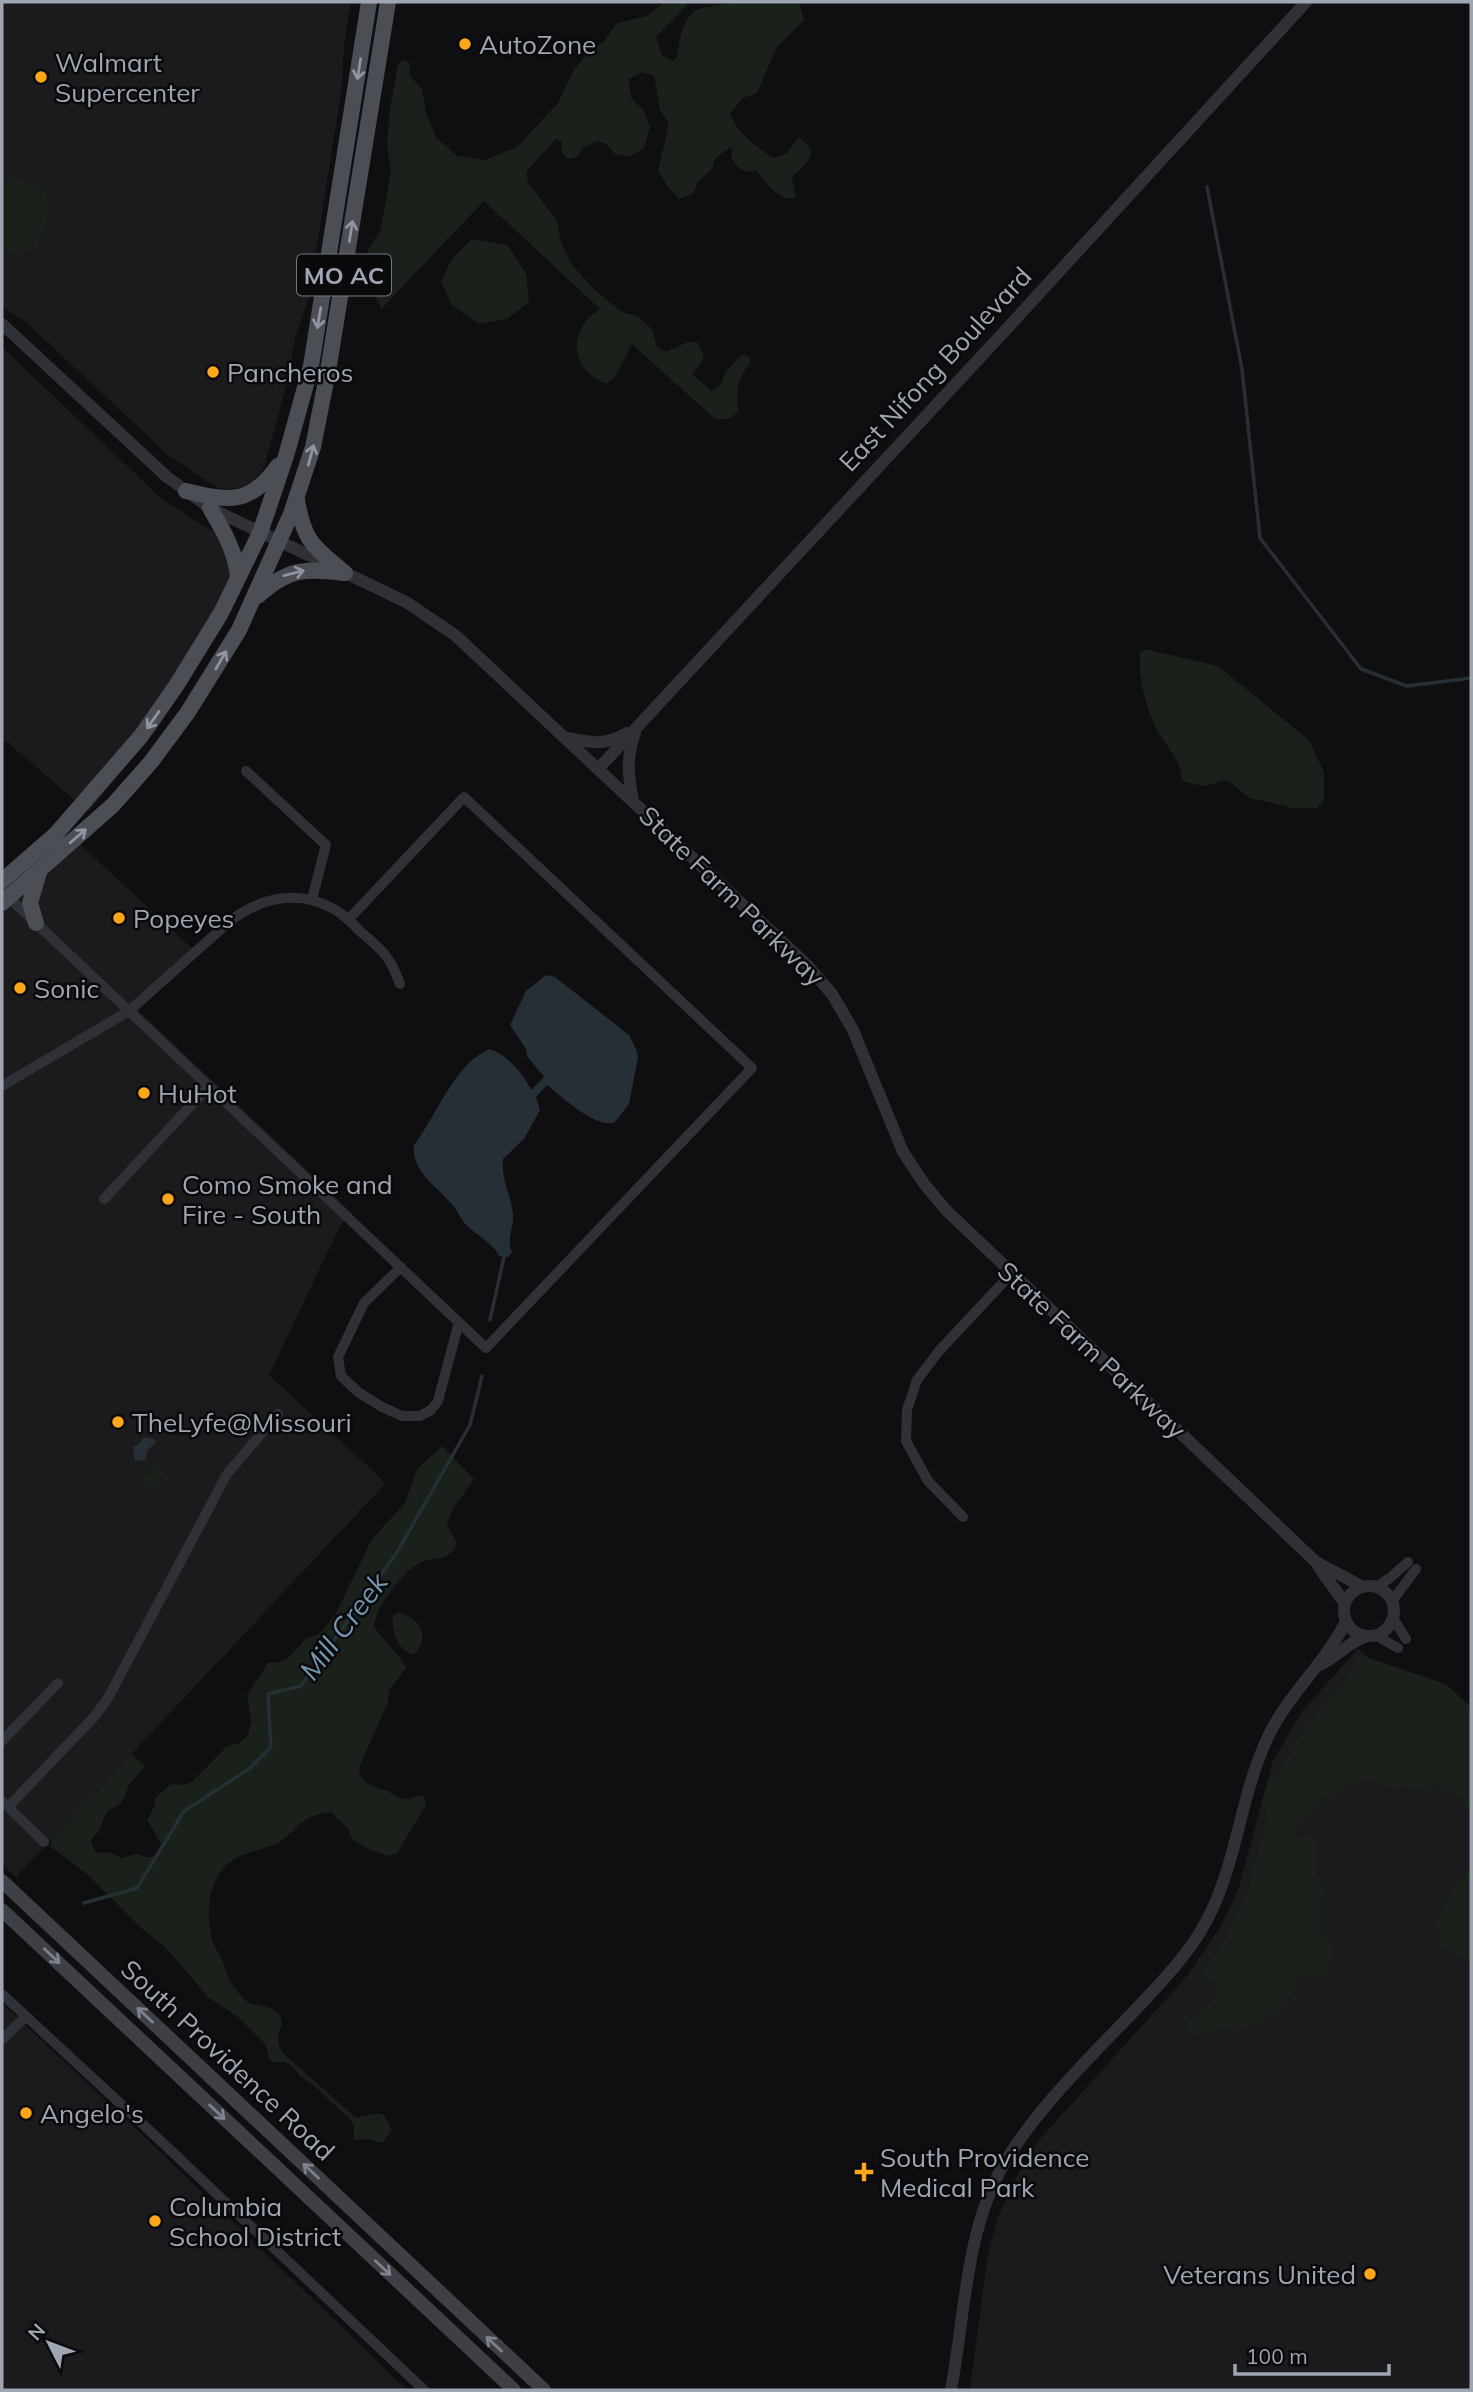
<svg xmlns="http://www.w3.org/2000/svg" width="1473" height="2392" viewBox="0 0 1473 2392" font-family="Mulish,sans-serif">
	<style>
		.built { fill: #1b1b1e }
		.green { fill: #19211a }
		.water { fill: #252f35 }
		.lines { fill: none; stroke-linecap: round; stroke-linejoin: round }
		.stream { stroke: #252f35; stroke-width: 3.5 }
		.minor { stroke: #303136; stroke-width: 10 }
		.tertiary { stroke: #303136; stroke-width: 12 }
		.secondary { stroke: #3e4046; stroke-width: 14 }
		.primary { stroke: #4c4e55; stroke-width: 16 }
		.oneway { stroke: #8e94a0 }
		.oneway2 { stroke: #7d828d }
		.poi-dot { fill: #fea61a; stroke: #0a0a0c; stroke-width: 2.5 }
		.labels { text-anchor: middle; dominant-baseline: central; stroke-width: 5; stroke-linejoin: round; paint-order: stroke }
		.shield { fill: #0a0a0c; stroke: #727781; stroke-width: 2 }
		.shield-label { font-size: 24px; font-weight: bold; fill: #9fa6b3 }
		.poi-label { font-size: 26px; fill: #9fa6b3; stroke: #0a0a0c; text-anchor: start }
		.street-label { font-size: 26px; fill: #9fa6b3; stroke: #0a0a0c }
		.water-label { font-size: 28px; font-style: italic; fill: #7397b1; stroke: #0a0a0c }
	</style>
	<rect width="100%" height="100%" fill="#0f0f11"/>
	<path class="built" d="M2,2H351L344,45L342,86L309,296L295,339L287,384L264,467L256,478L244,487L229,489L216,487L169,456L28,324L3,307Z
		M2,347L162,499L255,558L187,682L158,728L88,812L6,741H2Z
		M69,834L198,954L138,1010L352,1213L340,1226L269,1375L386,1483L16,1877L2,1864V892Z
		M1358,1649L1471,1750V2390H970L987,2259L997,2219L1015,2179L1039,2140L1186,1977L1219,1929L1238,1890L1273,1761L1302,1711Z
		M2,2003L153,2145L407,2390H2Z"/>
	<path class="green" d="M665,2H688L686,6L656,37L662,55L673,61L677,57C679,44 682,19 695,11C710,2 781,0 799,3L804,20L777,47L757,93L743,98L730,114C739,135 755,146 774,158L786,154L798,138C823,151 806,164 792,177L796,198C779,202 765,183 756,170C745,175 735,167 731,156L733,150L730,147L714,160L712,169L698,182L693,194L679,199L668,187L658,171L669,124L660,110L654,76L643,72L629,79L631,98L644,111L650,127L644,148L629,157L615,154L606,144L597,141L583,148L577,157L568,159L561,152L562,142L556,139L526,172L528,182L557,221L561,243L572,265L593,288L621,312L637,316L652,329L657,347L666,352L688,342H697L704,354L701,363L692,374L711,391L721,384L726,371L742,355L748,356L751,362C736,380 736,390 738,412L729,419H715L632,344L615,377L606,384C569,368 567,330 600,309L484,201L381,309L376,297L366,290L368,249L380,232L391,172L387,145L390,109L398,63L405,60L410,64L409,75L422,89L426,113L436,137L457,156L485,160L517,147L558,103L573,71L591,49L603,42L617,23L647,16Z
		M14,177L46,190L50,212L38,248L2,253V182Z
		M472,239L507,245L526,273L529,302L507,319L479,324L452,305L441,281L452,259Z
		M1145,649L1218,666L1309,740L1324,772V800L1317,808H1293L1250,798L1227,780L1203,786L1182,781C1182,760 1165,746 1156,728C1145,705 1138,678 1140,653Z
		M442,1446L474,1479L453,1509L447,1524C449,1532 456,1537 457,1546C443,1565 435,1554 418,1564C401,1574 375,1608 374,1627C382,1638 402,1658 406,1668L389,1690L388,1702L359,1768C360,1785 375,1787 388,1791C394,1793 397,1798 404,1799C410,1800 415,1796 421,1795L425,1798L426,1805L397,1853L388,1856L368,1849L353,1840L347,1827L330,1812C298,1817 303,1825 281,1841C267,1850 249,1850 236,1858C207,1874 204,1917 214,1945C216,1950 220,1954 222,1959C225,1966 226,1973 229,1979C234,1986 242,2000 250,2003C261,2007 271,2005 279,2015C289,2028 269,2034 284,2054L355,2117C366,2118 374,2111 384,2115L392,2130L382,2143L367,2139L354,2140V2126L349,2118L313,2085L300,2076L292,2066L285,2062H273L269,2059L266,2045L237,2016L209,1998L166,1948L140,1927L87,1874L50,1846L53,1837L132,1754L145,1766L129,1785L124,1799L118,1806L109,1810L104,1817L101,1828L91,1840L93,1848L97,1853L108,1852L121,1858L137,1854C146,1858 154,1859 162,1852V1845L147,1820L154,1807L155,1798L171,1784L183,1785L192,1782L227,1746L239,1743L248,1735L251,1722L247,1695L268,1663L280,1662L287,1659L307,1638L317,1635L324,1629L335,1615L372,1539L405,1503L417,1469Z
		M157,1463L166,1473L149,1490L139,1480Z
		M398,1612C420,1618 431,1636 414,1655C397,1650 391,1631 393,1616Z
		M1360,1655L1446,1684L1471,1707V1814L1460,1800L1437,1782L1431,1791L1386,1786L1375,1779L1359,1780L1325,1799L1288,1835L1315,1837V1872L1323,1884L1320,1935L1333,1946L1328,1971L1323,1976L1296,1977L1293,1984L1297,1990L1274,2015L1244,2029L1235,2026L1193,2034L1185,2023L1207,2008L1218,1990L1201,1973L1226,1938L1246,1895L1267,1816L1262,1801L1268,1782L1285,1764L1302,1732L1344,1682Z
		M1471,1868V1963L1439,1945L1437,1921L1450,1892Z"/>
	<path class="water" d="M546,975L555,977L629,1035L636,1049L638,1057L629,1104L614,1123C594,1127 562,1097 547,1085L536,1097L540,1110L524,1139L503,1159C501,1179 511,1195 513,1214C514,1228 506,1239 512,1252L508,1257L499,1256C496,1246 476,1234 467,1226C462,1221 459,1214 455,1208C440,1188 411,1173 414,1145C436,1117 455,1062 490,1049C507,1055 524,1074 531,1090L544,1077L527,1056L526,1049L510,1025L526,991Z
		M144,1437L154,1439L156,1443L148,1449L145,1460L135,1461L133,1447L139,1444Z"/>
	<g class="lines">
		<path class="stream" d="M1207,187L1242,369L1260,538L1361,669L1407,686L1471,678
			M490,1320L504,1257
			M84,1903L137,1888L184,1811L249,1769L271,1747L268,1694L301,1686L396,1554L470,1425L482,1376"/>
		<path class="minor" d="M246,771L326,845L312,899
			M2,891L486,1348L752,1068L464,797L348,920
			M2,1086L129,1011L230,921C260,898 297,889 332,908C343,913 352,924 361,932C383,951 390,956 400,984
			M104,1199L209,1086
			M401,1267L364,1303L338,1357L341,1376L358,1392L382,1407L402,1416H420L431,1410L438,1401L459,1322
			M963,1517L928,1481L906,1441L907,1410L917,1380L939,1351L1011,1274
			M1376,1587L1390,1578L1408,1562
			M1392,1601L1416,1569
			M1393,1618L1406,1639
			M1375,1635L1398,1648
			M2,1741L58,1683
			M2,1801L44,1842
			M8,1807L95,1716L108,1698L227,1474L278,1414
			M2,1994L164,2144L424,2390
			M2,2040L25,2017"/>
		<path class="tertiary" d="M2,324L167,477L210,508L406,602L455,635L808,966L832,994L853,1030L903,1152L925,1185L946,1210L1316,1562L1363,1587
			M568,738C592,743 604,746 627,733
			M599,768L1002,334L1306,2
			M633,801C628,775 626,758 635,733
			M1316,1562C1324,1577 1336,1589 1345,1604
			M1344 1611a25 25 0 1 1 50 0a25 25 0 1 1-50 0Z
			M1320,1665C1338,1656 1348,1642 1367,1636
			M951,2390C966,2310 965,2220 1012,2151C1046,2099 1099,2048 1142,2003C1165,1978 1191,1951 1207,1920C1237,1863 1240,1797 1267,1739C1287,1695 1325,1664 1346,1621"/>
		<path class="secondary" d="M2,1881L544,2390
			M2,1910L514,2390"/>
		<path class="primary" d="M186,491C229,501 249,506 278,466
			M297,500C304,542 313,546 345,573
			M210,508C223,530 235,550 238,576
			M258,596C288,568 306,568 345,573
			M2,881L56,834L141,736L176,686L221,613L260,533L286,456L311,366L369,2
			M2,903L113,805L151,762L188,712L239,630L291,514L313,447L328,371L388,2
			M36,923L30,903L39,872"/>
	</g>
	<defs><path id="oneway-shaft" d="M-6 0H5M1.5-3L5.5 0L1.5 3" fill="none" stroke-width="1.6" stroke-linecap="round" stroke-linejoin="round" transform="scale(1.75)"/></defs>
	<g class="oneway">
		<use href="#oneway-shaft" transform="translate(359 69) rotate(99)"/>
		<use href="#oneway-shaft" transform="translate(351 231) rotate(-81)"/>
		<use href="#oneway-shaft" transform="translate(319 318) rotate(100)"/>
		<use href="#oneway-shaft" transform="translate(311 455) rotate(-75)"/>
		<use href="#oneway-shaft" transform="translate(294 573) rotate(-14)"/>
		<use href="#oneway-shaft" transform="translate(221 660) rotate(-60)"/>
		<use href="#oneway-shaft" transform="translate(153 720) rotate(125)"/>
		<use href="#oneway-shaft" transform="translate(78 836) rotate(-41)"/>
	</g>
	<g class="oneway2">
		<use href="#oneway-shaft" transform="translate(52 1956) rotate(43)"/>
		<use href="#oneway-shaft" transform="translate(145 2015) rotate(-137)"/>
		<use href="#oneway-shaft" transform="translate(217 2112) rotate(43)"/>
		<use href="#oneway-shaft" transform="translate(311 2171) rotate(-137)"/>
		<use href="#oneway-shaft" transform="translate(383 2268) rotate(43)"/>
		<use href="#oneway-shaft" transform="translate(494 2344) rotate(-137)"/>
	</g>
	<g class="poi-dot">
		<circle cx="465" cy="44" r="7"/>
		<circle cx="41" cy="77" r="7"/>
		<circle cx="213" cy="372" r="7"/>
		<circle cx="119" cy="918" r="7"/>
		<circle cx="20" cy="988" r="7"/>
		<circle cx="144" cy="1093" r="7"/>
		<circle cx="168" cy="1199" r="7"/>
		<circle cx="118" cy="1422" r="7"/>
		<circle cx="26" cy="2113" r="7"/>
		<path d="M860.5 2161.5h7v7h7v7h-7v7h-7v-7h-7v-7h7z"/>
		<circle cx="155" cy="2221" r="7"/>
		<circle cx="1370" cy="2274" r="7"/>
	</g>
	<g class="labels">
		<rect class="shield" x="297" y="254.5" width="94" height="41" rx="5"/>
		<g class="shield-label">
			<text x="344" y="275">MO AC</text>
		</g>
		<g class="poi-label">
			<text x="479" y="44">AutoZone</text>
			<text x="55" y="62">Walmart<tspan x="55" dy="30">Supercenter</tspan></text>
			<text x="227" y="372">Pancheros</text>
			<text x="133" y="918">Popeyes</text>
			<text x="34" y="988">Sonic</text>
			<text x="158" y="1093">HuHot</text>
			<text x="182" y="1184">Como Smoke and<tspan x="182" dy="30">Fire - South</tspan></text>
			<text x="132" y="1422">TheLyfe@Missouri</text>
			<text x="40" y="2113">Angelo's</text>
			<text x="880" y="2157">South Providence<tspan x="880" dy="30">Medical Park</tspan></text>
			<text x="169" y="2206">Columbia<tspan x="169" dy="30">School District</tspan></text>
			<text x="1356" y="2274" text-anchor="end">Veterans United</text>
		</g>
		<g class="street-label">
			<text transform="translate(935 369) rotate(-47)">East Nifong Boulevard</text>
			<text transform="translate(732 896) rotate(44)">State Farm Parkway</text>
			<text transform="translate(1092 1350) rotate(43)">State Farm Parkway</text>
			<text transform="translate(228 2060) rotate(43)">South Providence Road</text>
		</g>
		<g class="water-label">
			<text transform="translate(343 1626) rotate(-53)">Mill Creek</text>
		</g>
	</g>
	<rect width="1473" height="2392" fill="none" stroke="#9fa6b3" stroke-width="7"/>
	<g transform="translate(49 2343) rotate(312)" stroke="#0a0a0c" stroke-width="5" paint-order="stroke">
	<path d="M0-5L12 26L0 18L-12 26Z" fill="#9fa6b3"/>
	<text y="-10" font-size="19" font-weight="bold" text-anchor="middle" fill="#9fa6b3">N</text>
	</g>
	<path d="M1235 2364v10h154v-10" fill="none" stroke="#9fa6b3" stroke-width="3.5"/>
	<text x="1246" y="2364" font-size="21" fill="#9fa6b3" stroke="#0a0a0c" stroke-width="5" paint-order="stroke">100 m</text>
</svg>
